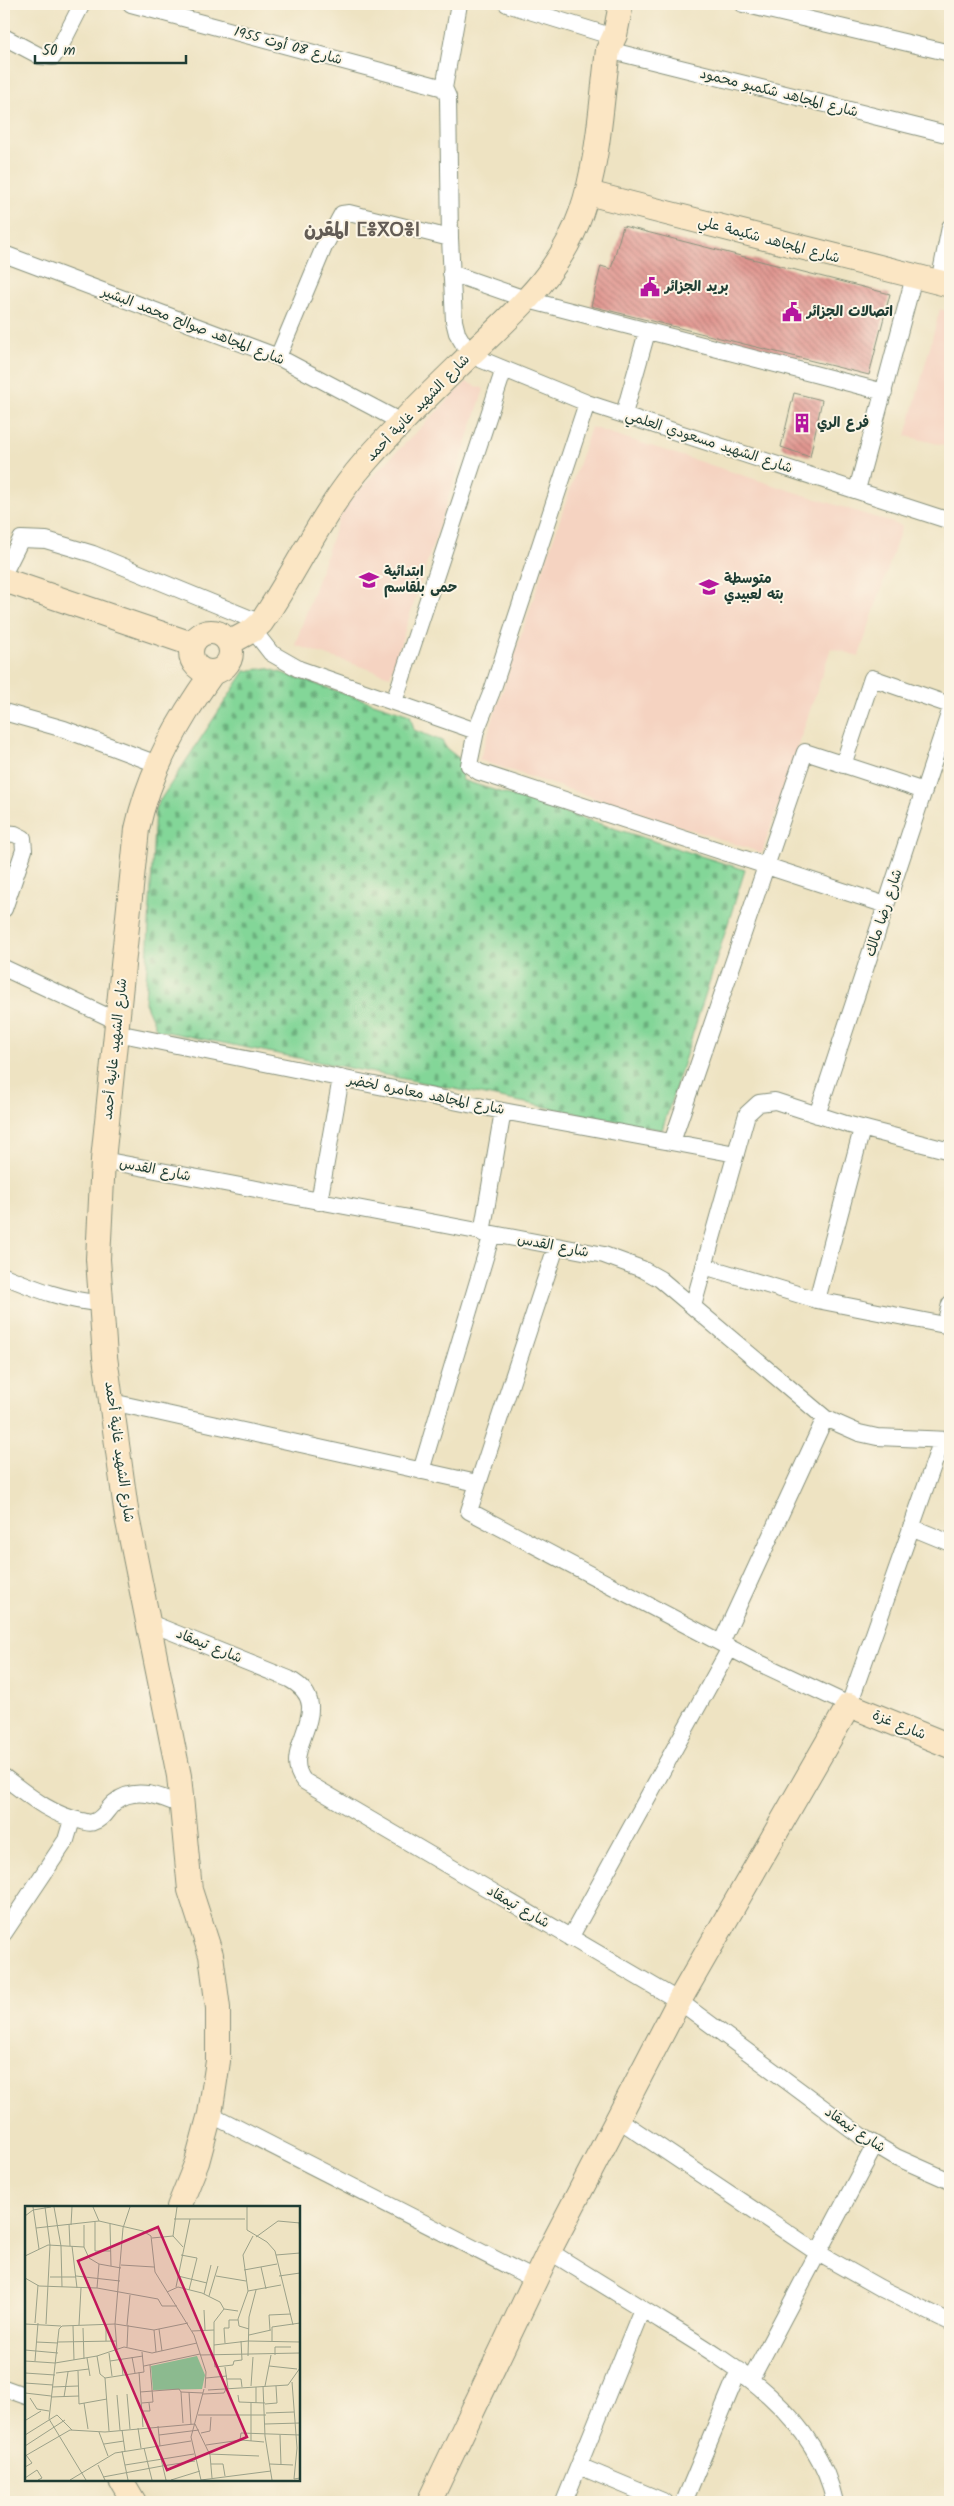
<svg xmlns="http://www.w3.org/2000/svg" width="954" height="2506" viewBox="0 0 954 2506" font-family="Kalam,'Playpen Sans Arabic','Noto Sans Tifinagh',sans-serif">
	<style>
		.built { fill: #f5d3c1 }
		.cemetery { fill: url(#cemetery-stones); stroke: #518a66 }
		.building { fill: url(#building-back-hatch) }
		.lines { fill: none; stroke-linecap: round; stroke-linejoin: round }
		.street-casing { stroke: #86907b; stroke-width: 18 }
		.secondary-casing { stroke: #86907b; stroke-width: 26 }
		.street { stroke: #fff; stroke-width: 16 }
		.secondary { stroke: #fbe6c4; stroke-width: 24 }
		.labels { text-anchor: middle; dominant-baseline: central; stroke-width: 4; stroke-linejoin: round; paint-order: stroke }
		.street-label { font-size: 14px; fill: #1f3d34; stroke: #fcf5e5 }
		.poi-label { font-size: 14px; font-weight: bold; fill: #1f3d34; stroke: #fcf5e5; text-anchor: start }
		.district-label { font-size: 19px; font-weight: bold; fill: #635c55; stroke: #fcf5e5 }
		.inset-road { fill: none; stroke: #9ba189; stroke-width: 1 }
		.view { fill: #c2185b; fill-opacity: 0.15; stroke: #c2185b; stroke-width: 2.5 }
		.inset-edge { fill: none; stroke: #1f3d34; stroke-width: 2.5 }
	</style>
	<defs>
		<pattern id="cemetery-stones" width="16" height="16" patternUnits="userSpaceOnUse" patternTransform="scale(1.25)"><rect width="16" height="16" fill="#83d698"/><path d="M2 7V4a2 2 0 0 1 4 0v3zM10 15v-3a2 2 0 0 1 4 0v3z" fill="#6baf7d"/></pattern>
		<pattern id="building-back-hatch" width="6" height="6" patternUnits="userSpaceOnUse" patternTransform="scale(1.25)"><rect width="6" height="6" fill="#e19791"/><path d="M-1 5l2 2M0 0l6 6M5-1l2 2" fill="none" stroke="#b67c77"/></pattern>
	</defs>
	<rect width="100%" height="100%" fill="#fcf5e5"/>
	<filter id="ink" filterUnits="userSpaceOnUse"><feTurbulence type="fractalNoise" baseFrequency=".02" numOctaves="2"/><feDisplacementMap in="SourceGraphic" scale="10" xChannelSelector="R" yChannelSelector="G"/><feConvolveMatrix kernelMatrix="1 2 1 2 8 2 1 2 1" color-interpolation-filters="sRGB"/></filter>
	<filter id="wash" filterUnits="userSpaceOnUse"><feTurbulence type="fractalNoise" baseFrequency=".0096" numOctaves="4" result="noise"/><feDisplacementMap in="SourceGraphic" scale="20" xChannelSelector="R" yChannelSelector="G"/><feGaussianBlur stdDeviation="1.12" result="paint"/><feColorMatrix in="noise" values="0 0 0 0 0 0 0 0 0 0 0 0 0 0 0 0 0 1.4 0 .05"/><feComposite in="paint" operator="in"/></filter>
	<g filter="url(#wash)">
		<rect width="100%" height="100%" fill="#eee3c2"/>
		<path class="built" d="M940,309L950,312V447L906,436Z
			M466,382L484,389L390,676L295,645L340,515L354,495Z
			M591,427L902,526L859,656L831,648L762,853L479,760Z"/>
		<path class="cemetery" d="M267,668L410,715L414,730L442,741L447,749L460,759L462,780L745,870L662,1130L157,1030L145,1003L155,808L245,671Z"/>
		<g id="blocks">
			<path class="building" d="M623,226L890,294L869,375L591,306L601,266L611,269Z
				M794,393L822,400L810,457L781,447Z"/>
		</g>
	</g>
	<g filter="url(#ink)">
		<use href="#blocks" fill-opacity="0" stroke="#86907b" stroke-width="1"/>
		<g class="lines">
			<defs>
				<path id="street" d="M131,4L444,88
					M459,4L444,88L448,97L450,238L454,321L457,333L470,355L587,403L950,521
					M507,4L604,34
					M743,4L950,53
					M4,37L40,56L53,57L62,43L82,4
					M608,50L950,135
					M4,254L278,357L403,423
					M451,273L528,300L884,392
					M939,282L950,227
					M278,357L324,247L342,214L349,213L450,238
					M624,414L647,332
					M857,490L914,277
					M4,573L21,539L46,540L93,554L261,623
					M253,630L271,653L299,669L476,731L492,691L587,403
					M394,702L504,369
					M4,712L64,729L157,764
					M476,731L469,765L479,772L886,905
					M843,765L872,678L950,705
					M4,833L15,834L23,838L24,850L4,909
					M4,968L119,1022
					M117,1033L503,1111L736,1154
					M817,1115L950,711
					M672,1142L805,752L924,791
					M103,1160L604,1255L642,1269L660,1279L825,1418L859,1433L877,1437L950,1440
					M319,1202L341,1078
					M482,1233L503,1111
					M556,1247L469,1511L753,1660L849,1705L942,1440
					M704,1266L817,1300L950,1326
					M4,1276C36,1289 66,1301 100,1303
					M817,1300L862,1129
					M693,1306L747,1114L759,1103L775,1101L846,1124L950,1151
					M945,1325L950,1304
					M112,1402L477,1483
					M421,1471L492,1234
					M911,1527L950,1543
					M150,1623L289,1679C341,1707 277,1749 304,1781L679,2001L861,2136L896,2157L950,2181
					M721,1643L825,1418
					M4,1777C29,1796 51,1815 82,1821C86,1822 90,1824 93,1822C104,1819 107,1808 115,1802C135,1785 163,1797 183,1806
					M4,1933L66,1840L72,1820
					M570,1938L730,1648
					M210,2114L536,2280
					M618,2119L818,2253L880,2288L950,2322
					M549,2251C587,2275 625,2298 662,2321C734,2365 815,2413 835,2502
					M751,2379L875,2145
					M4,2388L26,2396
					M579,2466L665,2502
					M564,2502L642,2309
					M684,2502L739,2370"/>
				<path id="secondary" d="M588,193L950,285
					M4,580L192,644
					M191 652a20 20 0 1 1 40 0a20 20 0 1 1-40 0Z
					M229,643L253,630L261,623C297,570 323,510 365,462C398,424 435,389 471,354C516,311 560,274 581,213C599,161 601,104 608,50L615,35L621,4
					M179,2207L197,2162L210,2114L218,2061V2008L211,1955L190,1890L179,1776L127,1517L105,1357L98,1259L103,1160L137,829C150,770 178,721 213,672
					M121,2480L134,2502
					M429,2502L549,2251L679,2001L849,1705L950,1746"/>
			</defs>
			<use href="#street" class="street-casing"/>
			<use href="#secondary" class="secondary-casing"/>
			<use href="#street" class="street"/>
			<use href="#secondary" class="secondary"/>
		</g>
	</g>
	<defs>
		<symbol id="civic-bare" viewBox="-9 -9 18 18"><path d="M-.6-6.5H3V-4.5H.6V-3L4-1V1h2V6H-6V1h2V-1L-.6-3ZM-1.2 2.5V6h2.4V2.5Z" fill="#b5179e" stroke="#fcf5e5" stroke-width="2.5" paint-order="stroke"/></symbol>
		<symbol id="building-bare" viewBox="-9 -9 18 18"><path d="M-4-6H4V6H1V3H-1V6H-4ZM-2.5-4.3h1.7v1.8h-1.7ZM.8-4.3h1.7v1.8H.8ZM-2.5-1h1.7V.8h-1.7ZM.8-1h1.7V.8H.8Z" fill="#b5179e" stroke="#fcf5e5" stroke-width="2.5" paint-order="stroke"/></symbol>
		<symbol id="school-bare" viewBox="-9 -9 18 18"><path d="M0-5L7-2L0 1L-7-2ZM-4 1L0 2.5L4 1V4Q0 6-4 4Z" fill="#b5179e" stroke="#fcf5e5" stroke-width="2.5" paint-order="stroke"/></symbol>
	</defs>
	<g fill-rule="evenodd">
		<use href="#civic-bare" x="636" y="273" width="28" height="28"/>
		<use href="#civic-bare" x="778" y="298" width="28" height="28"/>
		<use href="#building-bare" x="788" y="409" width="28" height="28"/>
		<use href="#school-bare" x="355" y="566" width="28" height="28"/>
		<use href="#school-bare" x="695" y="573" width="28" height="28"/>
	</g>
	<g class="labels">
		<g class="street-label">
			<text transform="translate(288 46) rotate(15)">شارع 08 أوت 1955</text>
			<text transform="translate(779 93) rotate(14)">شارع المجاهد شكمبو محمود</text>
			<text transform="translate(769 240) rotate(15)">شارع المجاهد شكيمة علي</text>
			<text transform="translate(193 326) rotate(21)">شارع المجاهد صوالح محمد البشير</text>
			<text transform="translate(418 408) rotate(-46)">شارع الشهيد غانية أحمد</text>
			<text transform="translate(709 442) rotate(18)">شارع الشهيد مسعودي العلمي</text>
			<text transform="translate(884 913) rotate(-72)">شارع رضا مالك</text>
			<text transform="translate(115 1049) rotate(-84)">شارع الشهيد غانية أحمد</text>
			<text transform="translate(426 1095) rotate(11)">شارع المجاهد معامره لخضر</text>
			<text transform="translate(155 1170) rotate(11)">شارع القدس</text>
			<text transform="translate(553 1246) rotate(11)">شارع القدس</text>
			<text transform="translate(119 1452) rotate(82)">شارع الشهيد غانية أحمد</text>
			<text transform="translate(209 1646) rotate(22)">شارع تيمقاد</text>
			<text transform="translate(899 1725) rotate(22)">شارع غزة</text>
			<text transform="translate(518 1907) rotate(30)">شارع تيمقاد</text>
			<text transform="translate(855 2130) rotate(34)">شارع تيمقاد</text>
		</g>
		<g class="poi-label">
			<text x="665" y="287">بريد الجزائر</text>
			<text x="807" y="312">اتصالات الجزائر</text>
			<text x="817" y="423">فرع الري</text>
			<text x="384" y="572">ابتدائية<tspan x="384" dy="16">حمى بلقاسم</tspan></text>
			<text x="724" y="579">متوسطة<tspan x="724" dy="16">بته لعبيدي</tspan></text>
		</g>
		<g class="district-label">
			<text x="362" y="231">المقرن ⵎⴻⴳⵔⴻⵏ</text>
		</g>
	</g>
	<g transform="translate(25 2206)">
		<rect width="275" height="275" fill="#eee3c2"/>
		<path d="M172,150L180,169L177,183L128,184L126,160Z" fill="#83d698"/>
		<path class="inset-road" d="M8,1L14,43M20,1L25,39L21,118M29,1L36,40M68,1L74,15L118,25L126,30L130,66L169,129L181,166L180,182M222,1V24L242,36L250,45L268,119M0,10L8,4L26,1M149,13H220M70,16V45H86M274,16L275,34M44,18L45,40M85,18L86,60M46,19L47,1M59,19V41L64,52L74,58L96,62M11,22L74,15M148,30L152,1M231,31L253,15L275,17M127,32L148,30L158,41M36,40L37,81M47,40L52,82M156,49L172,52L164,84M251,49L275,47M0,50L23,39L59,41M96,59L129,61M236,61L241,83M219,64L252,58M51,70L95,75M153,70L182,77M191,70L221,75M254,70L275,67M25,71H51M0,72L14,80L72,82L133,93L137,100H152M151,81L165,13M72,82L74,58M223,85L256,79M142,86L153,81L177,87L195,96L199,103L213,105M179,88L186,59M184,90L193,60M179,104L180,124M10,117L13,79M0,118L36,120M81,118V135M54,119L56,82M102,119L105,89M48,120L49,154M58,122L59,153M34,123L24,213L61,274M34,123L37,120L90,118L129,124L163,117M134,123L137,145M224,123L214,120L213,113L223,85L218,49L228,30M129,124L131,146M245,124L244,109L266,108M167,125L189,124M224,129L246,124M247,135V121L275,117M11,136L33,137M33,136L91,135M200,137L199,122H204V114H213M189,139L223,135L275,136M102,141L103,119M0,144L33,147M92,144L90,118L98,22L105,1M84,147L87,170M175,149L275,147M250,149V141H266M72,150L75,168L80,172L119,166L117,146M189,150L190,161L208,159L209,155L217,154L216,135M189,150V116L199,103M223,150L224,111L231,84M107,151L110,167M62,152L65,170M96,153L98,169M0,155L30,157L72,150L99,141L127,147L172,137M10,155L13,117M85,155L118,150M119,160L175,148M244,160L272,163M200,161L203,182M53,165L54,198L82,193M114,166L118,221M0,167L30,169M31,167L64,163M80,172L84,225M181,172L202,170M202,173H216L217,181M267,176L272,242L269,273L275,272M0,177L28,179M226,180L228,151M238,180L240,230L247,274M240,180L246,149M27,181L53,180M183,184L263,179L275,162M115,186L154,183L156,186M164,186L166,218M0,187L26,190M102,188L105,223M178,188L199,187L201,183M92,189L95,224M213,189L214,196L240,197M26,191L54,190M39,191L43,166M5,192L12,203L24,205M59,197L63,223M117,197L128,196L125,159M231,197V181M240,198L252,197L251,180M117,205H125L124,197M241,207L269,206M173,209H241M1,214L16,205M158,217L156,186L178,187M240,218L275,217M133,220L135,240M113,222L116,242M97,224L100,245M74,226L83,250M176,227L185,225L186,211M0,229L32,209L47,224M134,229L174,224M255,229L256,259M215,234L216,227L275,229M226,235V197M79,238L99,235M181,239L216,234L239,236M0,240L40,214M133,240L141,274M119,242L127,274M97,245L103,274M184,248L234,250M0,250L45,224L80,226L170,218L185,249L187,272M186,258H198L200,270M245,258L268,259M73,259L80,274M100,259L169,248M137,260L170,255M0,261L7,257L1,249M78,271L137,260M0,272L12,264L17,272L13,274M45,274L90,247L166,235M146,274L175,265M176,274L246,265M176,274L166,231L179,183"/>
		<path class="view" d="M133,21L222,231L142,264L53,55Z"/>
		<rect width="275" height="275" class="inset-edge"/>
	</g>
	<rect width="954" height="2506" fill="none" stroke="#fcf5e5" stroke-width="20"/>
	<path d="M35 55v8h151v-8" fill="none" stroke="#1f3d34" stroke-width="2.5"/>
	<text x="42" y="55" font-size="15" fill="#1f3d34" stroke="#fcf5e5" stroke-width="4" paint-order="stroke">50 m</text>
</svg>
